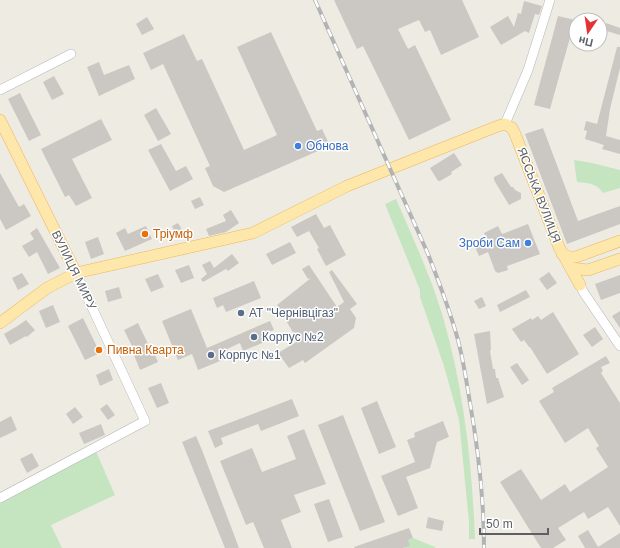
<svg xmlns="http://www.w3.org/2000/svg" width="620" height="548" viewBox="0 0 620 548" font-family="Helvetica,sans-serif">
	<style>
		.green { fill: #c4e5c0 }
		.building { fill: #cbc7c3 }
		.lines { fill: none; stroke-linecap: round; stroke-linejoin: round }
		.minor-casing { stroke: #b4b7ba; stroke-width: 10 }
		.major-casing { stroke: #edb75d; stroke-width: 12 }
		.minor { stroke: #fff; stroke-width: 9 }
		.major { stroke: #fde7aa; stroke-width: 11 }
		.rail-casing { stroke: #b2b3b4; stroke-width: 4 }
		.rail { stroke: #fff; stroke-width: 2.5; stroke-dasharray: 8; stroke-linecap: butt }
		.shop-dot { fill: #3f7fe0; stroke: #fff; stroke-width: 1.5 }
		.food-dot { fill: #e8710a; stroke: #fff; stroke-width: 1.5 }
		.service-dot { fill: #5c6f8a; stroke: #fff; stroke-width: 1.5 }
		.labels { text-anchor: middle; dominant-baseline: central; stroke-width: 3; stroke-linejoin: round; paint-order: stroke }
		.shop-label { font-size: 12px; fill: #366cbe; stroke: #fff; text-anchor: start }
		.street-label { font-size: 12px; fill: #5c6064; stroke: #fff }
		.food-label { font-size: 12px; fill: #c56008; stroke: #fff; text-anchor: start }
		.service-label { font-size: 12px; fill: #4e5e75; stroke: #fff; text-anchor: start }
	</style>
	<rect width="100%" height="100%" fill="#eeebe3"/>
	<path class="green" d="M574,160L592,163L620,170V188L603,193C597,183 588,183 577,182Z
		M396,199C413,238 431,277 443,317C464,390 472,464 475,539H469V522L459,420L444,366L420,297V290L385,204Z
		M94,447L115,495L51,525L62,548H0V496Z
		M413,538L435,547V548H405L408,540Z"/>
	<path class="building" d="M334,0H462L479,37L441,55L430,30L425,32L419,20L398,29L408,49L415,45L451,120L409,140L363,46L357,49Z
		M524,1L542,6L539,15L535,14L529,33L525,31L501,45L490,27L508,16L514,27L518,13L521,14Z
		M558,16L575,20L550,109L534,105Z
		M147,17L154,29L142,35L136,24Z
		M606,23L620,28V35L603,30Z
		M271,32L317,131L322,129L329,144L327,147L224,192L213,186L205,168L210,166L163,64L151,70L143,53L184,34L197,61L202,59L244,150L277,135L237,47Z
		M617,47H620V68L610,109L606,136L620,140V154L602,149L604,145L585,139L587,131L584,130L586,121L597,124Z
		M99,62L104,75L129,65L135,79L99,96L87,67Z
		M54,76L64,94L52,100L43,82Z
		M20,93L41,135L29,141L8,99Z
		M156,108L171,134L158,141L144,115Z
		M101,119L112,140L72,159L92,198L76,206L69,195L65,197L41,149Z
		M543,128L578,221L620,206V224L567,244L525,134Z
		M161,144L176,171L186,166L193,179L170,191L148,150Z
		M454,153L462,165L451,172L452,174L440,181H438L430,168Z
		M0,173L19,207L24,204L31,216L6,230L0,219Z
		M502,173L511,187H513L515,190L521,193V199L509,205L494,180V177Z
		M200,197L204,205L195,209L191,201Z
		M231,210L239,223L226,232L209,236L206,229L226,221L223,215Z
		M316,214L324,228L330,225L346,255L326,266L317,249L319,248L309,231L297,237L291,227Z
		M178,223L184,233L177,237L172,226Z
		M528,224L540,254L507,266L508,270L498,273L495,271L488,252L479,256L475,247L485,243L484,240L487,239L484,233L498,226L502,234Z
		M146,226L152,239L125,251L116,233L125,228L128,234Z
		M37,228L60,268L48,274L37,252L29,257L22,246L34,239L30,233Z
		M98,237L104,254L91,259L85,242Z
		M290,242L296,253L272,265L266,254Z
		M232,254L239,263L228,271L226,269L203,282L201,279L207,274L202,265L210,261L214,268Z
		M189,265L194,278L181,283L175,270Z
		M309,265L337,307L344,302L329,272L332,270L357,304L350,309L356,318L354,328L305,363L303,360L289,368L278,353L298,341L277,305L311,278L308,279L302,269Z
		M549,272L557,283L547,290L539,279Z
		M22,273L29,284L18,290L12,278Z
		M158,274L164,287L151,292L145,279Z
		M620,275V293L601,300L595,284Z
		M254,281L261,298L226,312L223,305L217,308L213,298Z
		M119,287L122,298L108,302L105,291Z
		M526,290L530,297L500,312L497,305Z
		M482,297L486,306L479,309L474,301Z
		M53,305L60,322L46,328L39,311Z
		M191,309L207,348L270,321L274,330L269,332L272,339L243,351L240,343L227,349L230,357L198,370L192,354L178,360L162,321Z
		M620,311V328L612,316Z
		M553,312L579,354L547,374L530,347H529L524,340L521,342L512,329L531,318L532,320L538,316L541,320Z
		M83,318L100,353L85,360L68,326Z
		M26,320L35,330L27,337L26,336L10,345L4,334L19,325Z
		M138,323L150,348H152L158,362L140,370L134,355L136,354L124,330Z
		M595,327L603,339L592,347L583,335Z
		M490,331L491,350L490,351L493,369H495L496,378H498L504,397L487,404L474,334Z
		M606,356L610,363L601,367L603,371L601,373L620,403V526L608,507L588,519L584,512L558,528L566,540L553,548H541L500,482L521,469L541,500L565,484L570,492L608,467L596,448L599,446L588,428L565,443L539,401L554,392L552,388Z
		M517,363L529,380L522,385L510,367Z
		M109,369L113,380L100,386L96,375Z
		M161,383L169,403L157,408L148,388Z
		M292,399L299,416L261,431L258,424L221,438L223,444L215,448L208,431Z
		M377,401L396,447L379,454L361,408Z
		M107,404L115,415L108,420L100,409Z
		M75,407L83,417L73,424L66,414Z
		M343,415L385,522L360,531L318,425Z
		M11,416L17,430L0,438V422Z
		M443,421L449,437L437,442L430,468L406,477L418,508L398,516L381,476L415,462L407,440L415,437L414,433Z
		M101,424L105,435L84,444L79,433Z
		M304,429L326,484L294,495L301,512L281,520L292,548H264L253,522L246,525L220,461L252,448L262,472L296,459L287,436Z
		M196,436L202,450L239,548H225L182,442Z
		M32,453L39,466L27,473L20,459Z
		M329,499L343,537L328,542L314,504Z
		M428,517L444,521L442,531L426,528Z
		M409,528L413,538L408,540L410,546L403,548H355L354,547Z
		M588,530L598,547L620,533V548H585L578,536Z"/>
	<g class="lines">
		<defs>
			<path id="minor" d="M0,90L71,54
				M505,124L528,70L550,0
				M580,285L584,293L620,346
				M0,498L145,421L76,273"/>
			<path id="major" d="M0,120L76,273
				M562,254L570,257H576L620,241
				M571,268L588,270L620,259
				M0,323L47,288L76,273L253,233L347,186L498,126L505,124L512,128L515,134L559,247L580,285"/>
		</defs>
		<use href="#minor" class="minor-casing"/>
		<use href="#major" class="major-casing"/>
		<use href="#minor" class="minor"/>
		<use href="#major" class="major"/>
		<defs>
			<path id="rail" d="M315,0L428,254C439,282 450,311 458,340C463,359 466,378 469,397C478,447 484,497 484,548"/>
		</defs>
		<use href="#rail" class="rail-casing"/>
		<use href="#rail" class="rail"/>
	</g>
	<g class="shop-dot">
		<circle cx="298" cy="146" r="4"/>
		<circle cx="528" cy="243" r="4"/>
	</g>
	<g class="food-dot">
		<circle cx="145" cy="234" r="4"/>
		<circle cx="99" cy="350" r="4"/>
	</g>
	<g class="service-dot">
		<circle cx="241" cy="313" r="4"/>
		<circle cx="254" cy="337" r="4"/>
		<circle cx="211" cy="355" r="4"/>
	</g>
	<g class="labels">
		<g class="shop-label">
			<text x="306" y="146">Обнова</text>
			<text x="520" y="243" text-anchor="end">Зроби Сам</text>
		</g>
		<g class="street-label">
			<text transform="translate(539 195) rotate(69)">ЯССЬКА ВУЛИЦЯ</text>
			<text transform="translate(74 270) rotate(64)">ВУЛИЦЯ МИРУ</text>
		</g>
		<g class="food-label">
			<text x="153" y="234">Тріумф</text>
			<text x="107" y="350">Пивна Кварта</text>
		</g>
		<g class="service-label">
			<text x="249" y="313">АТ "Чернівцігаз"</text>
			<text x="262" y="337">Корпус №2</text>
			<text x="219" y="355">Корпус №1</text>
		</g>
	</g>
	<g transform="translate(588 32) rotate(193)"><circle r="19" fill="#ffffff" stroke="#bebfc1"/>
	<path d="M0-3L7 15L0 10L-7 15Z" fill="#e43336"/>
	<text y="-6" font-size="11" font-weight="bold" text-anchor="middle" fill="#5c6064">Пн</text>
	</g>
	<path d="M480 528v6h68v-6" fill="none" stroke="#5c6064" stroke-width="2"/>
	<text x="486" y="528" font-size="12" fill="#5c6064" stroke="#ffffff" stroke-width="3" paint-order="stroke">50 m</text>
</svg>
